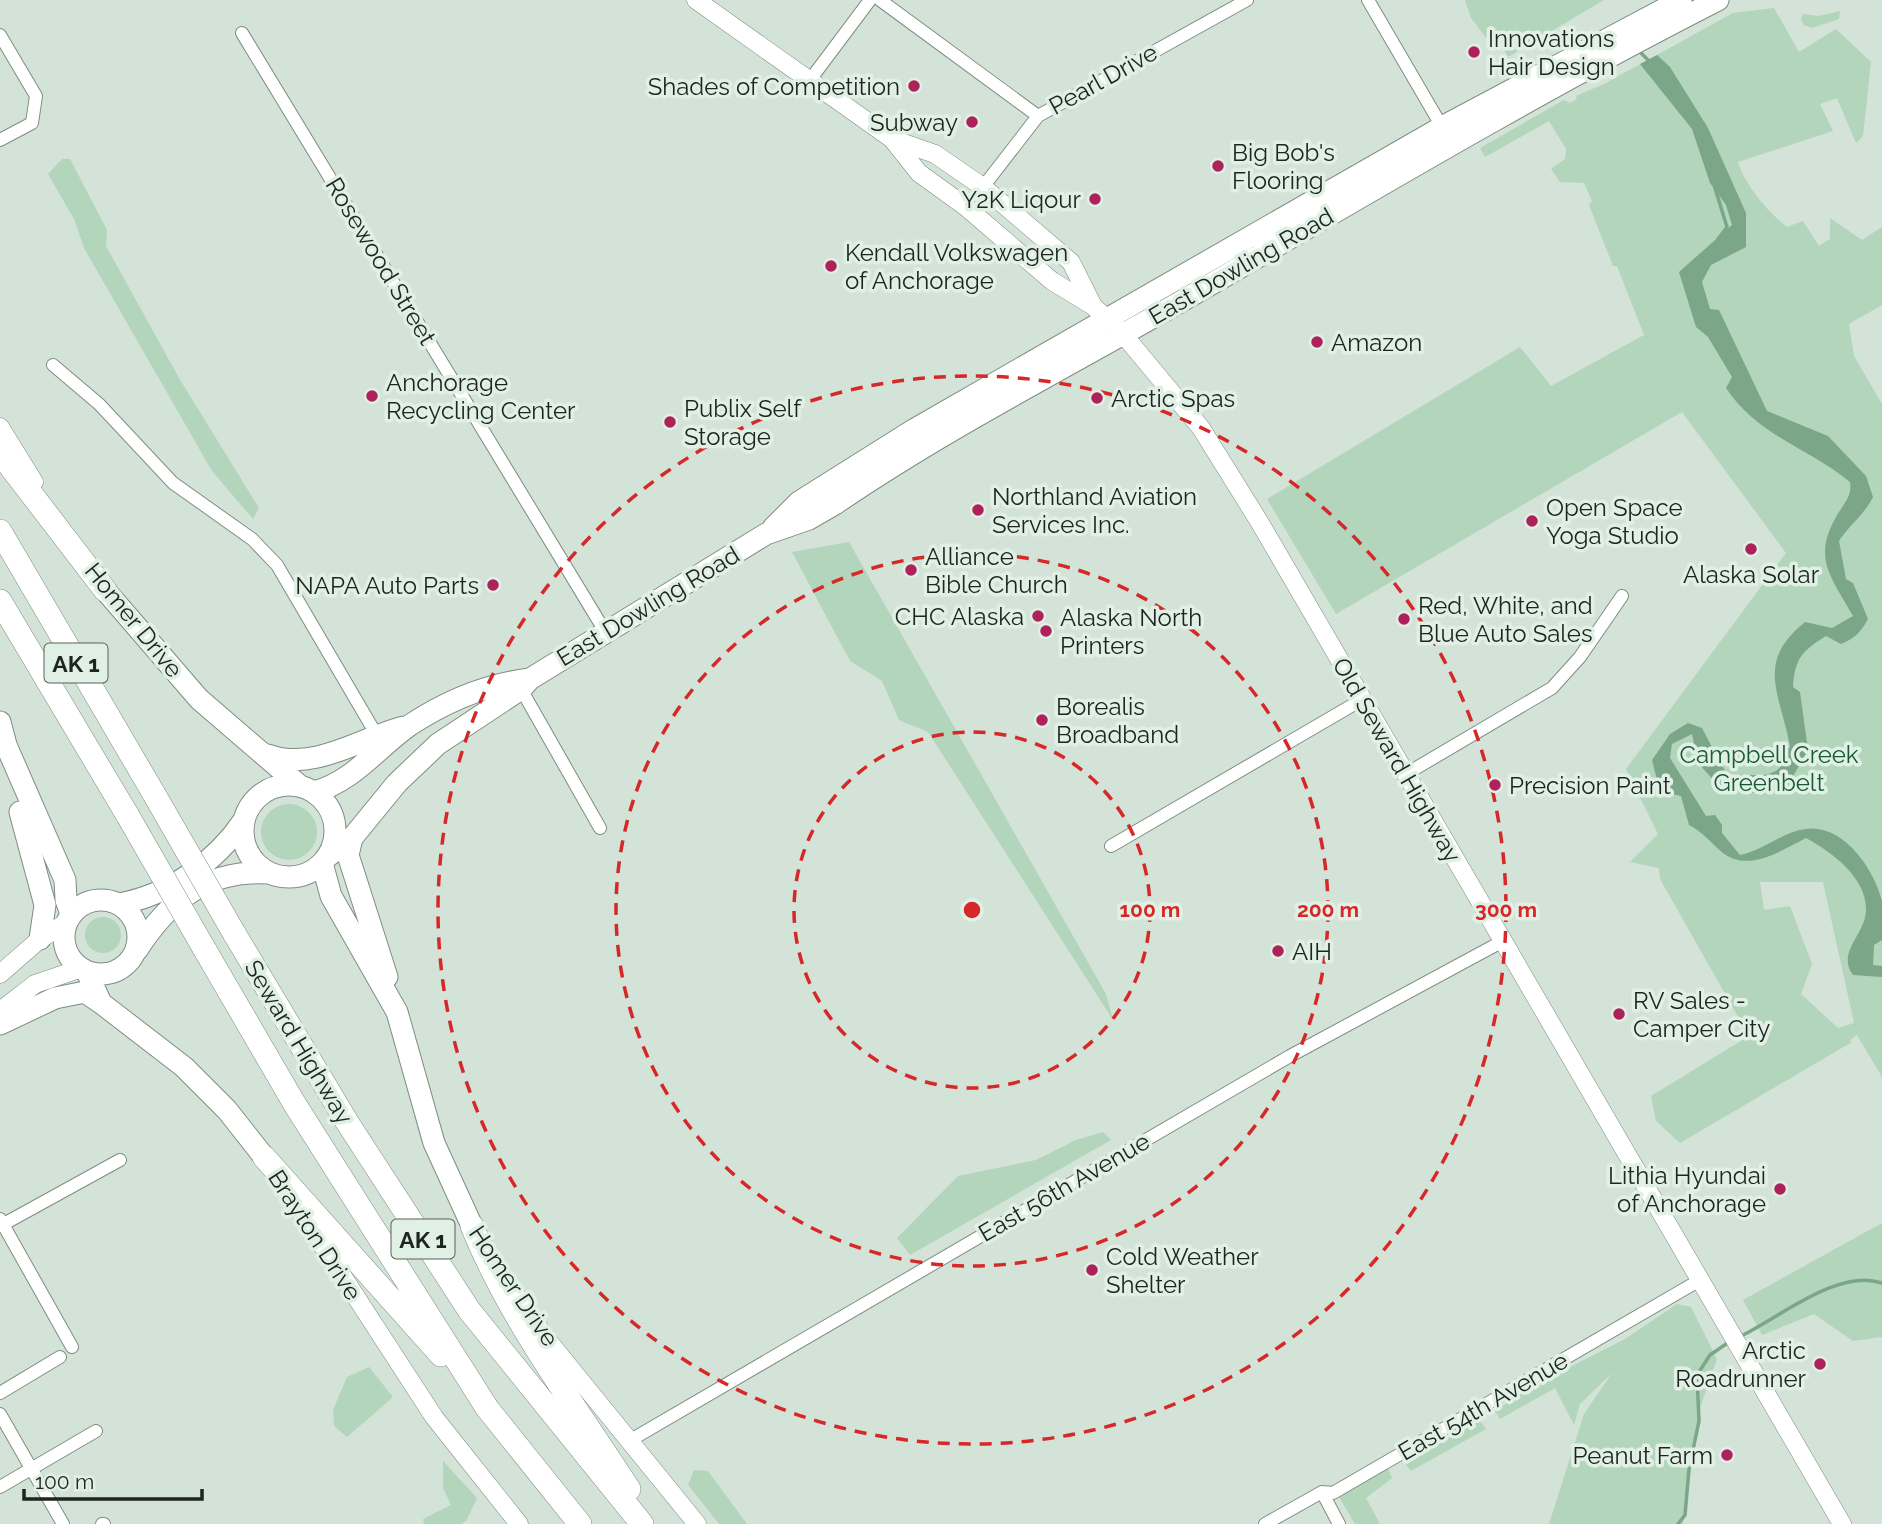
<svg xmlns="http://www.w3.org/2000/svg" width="1882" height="1524" viewBox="0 0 1882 1524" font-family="Raleway,sans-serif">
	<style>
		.green { fill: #b2d5bb; fill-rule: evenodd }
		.water { fill: #7ca688 }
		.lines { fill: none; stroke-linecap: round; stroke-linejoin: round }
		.stream { stroke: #7ca688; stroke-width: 3.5 }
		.street-casing { stroke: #7f8d82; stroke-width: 14 }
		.secondary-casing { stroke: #7f8d82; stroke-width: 19 }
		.primary-casing { stroke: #7f8d82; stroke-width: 23 }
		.highway-casing { stroke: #7f8d82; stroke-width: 24 }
		.street { stroke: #fff; stroke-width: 12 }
		.secondary { stroke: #fff; stroke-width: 18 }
		.primary { stroke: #fff; stroke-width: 21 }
		.highway { stroke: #fff; stroke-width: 23 }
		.highway-bridge-casing { stroke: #7f8d82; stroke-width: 24; stroke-linecap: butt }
		.highway-bridge { stroke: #fff; stroke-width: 23 }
		.ring { fill: none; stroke: #d62828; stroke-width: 3.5; stroke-dasharray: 12 9 }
		.poi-dot { fill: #af215a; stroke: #e1f0e5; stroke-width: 2.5 }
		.labels { text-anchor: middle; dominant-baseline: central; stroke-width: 7; stroke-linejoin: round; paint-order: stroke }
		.shield { fill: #e1f0e5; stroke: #58615a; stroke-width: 2 }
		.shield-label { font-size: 23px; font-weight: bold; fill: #1e241f }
		.poi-label { font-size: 24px; fill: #1e241f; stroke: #e1f0e5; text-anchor: start }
		.street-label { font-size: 24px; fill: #1e241f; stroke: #e1f0e5 }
		.park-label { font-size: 24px; fill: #175b33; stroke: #e1f0e5 }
		.centre { fill: #d62828; stroke: #e1f0e5; stroke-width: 3.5 }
		.ring-label { font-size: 21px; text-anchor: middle; font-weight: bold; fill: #d62828; stroke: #e1f0e5; stroke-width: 7; stroke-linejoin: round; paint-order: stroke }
	</style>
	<rect width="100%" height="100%" fill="#d4e3d7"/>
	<path class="green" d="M1465,0H1604L1508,57L1502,46L1497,52L1471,18Z
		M1774,8L1799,52L1836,29L1871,62L1863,136L1856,143L1837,98L1820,104L1833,131L1738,162C1745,185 1768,212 1787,227L1803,221L1819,246L1830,239V218L1862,240L1882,227V305L1849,324L1854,356L1882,404V1077L1857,1035L1850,1040L1852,1042L1680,1143L1656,1121L1651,1096L1749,1036L1660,879L1659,868L1630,862L1658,834L1626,769L1786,553L1682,412L1336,614L1267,499L1520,347L1551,386L1644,335L1617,266H1613L1589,205L1592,201L1584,183L1560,182L1551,169L1565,159L1566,149L1549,121L1485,157L1480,148L1564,100L1570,103L1577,99L1576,96L1604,84L1733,13ZM1760,882H1823L1854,1023L1838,1028L1801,994L1812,964L1790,906L1764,910Z
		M1840,11L1839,19L1812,28L1804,25L1801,19L1803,14L1818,16Z
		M62,159H70L107,230L106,246L179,378L259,508L253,519L212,471L84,248L74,219L48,174Z
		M849,542L1106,994L1113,1020L928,732L899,720L882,681L850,661L792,552Z
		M261 832a28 28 0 1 1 56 0a28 28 0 1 1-56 0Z
		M85 935a18 18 0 1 1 36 0a18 18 0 1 1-36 0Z
		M1103,1132L1111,1140L910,1255L897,1238L958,1176L1036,1160L1076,1140Z
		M1882,1223V1337L1853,1341L1814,1314L1762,1335L1743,1300Z
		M1677,1304L1691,1307L1717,1359L1699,1411L1683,1524H1549L1584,1414L1612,1373L1580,1404L1574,1425L1555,1388L1500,1419L1495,1411L1531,1387L1625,1339Z
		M369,1367L393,1397L347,1437L334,1426L333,1410L347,1377Z
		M1479,1420L1486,1429L1411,1471L1405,1463Z
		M443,1461L477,1498L466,1521L461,1524H424L423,1519L451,1505L443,1488Z
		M1388,1468L1392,1478L1366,1498L1380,1524H1355L1339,1497Z
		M694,1470L708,1471L747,1524H719L688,1485Z"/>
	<path class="water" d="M1657,55L1670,67L1708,128L1746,213V247L1711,265L1702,282L1710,309L1719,310L1767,411L1828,436L1866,476L1873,497C1865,514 1850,524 1839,541L1846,579L1853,583L1868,619C1861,632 1855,638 1841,644L1826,636C1802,651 1795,658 1793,687L1800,692L1808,750L1788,785L1771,794L1746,792L1750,775C1768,776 1785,773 1785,751L1790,747C1781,694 1754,663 1805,622L1832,628L1853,616C1830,575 1811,557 1839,512C1846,501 1852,495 1850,482C1806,446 1759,437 1726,388L1732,377L1708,337L1696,327L1679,272L1732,225L1726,205L1710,183L1692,129L1640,64Z
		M1688,723L1702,728L1714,751L1708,753L1710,758H1717L1728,775H1742L1740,788L1718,785L1698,763L1692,734L1672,744L1670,758L1706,816L1715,815L1722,825V833L1740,855C1763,850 1781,833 1805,829C1843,823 1874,869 1882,901C1882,913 1882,928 1882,940L1874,945L1873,965L1882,966V977L1853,975C1836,952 1866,934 1866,910C1867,878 1832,852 1806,838C1782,850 1749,873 1723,853C1711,843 1703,832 1689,825L1681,796L1660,792L1652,760L1670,734Z"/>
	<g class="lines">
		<path class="stream" d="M1638,50L1650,62
			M1715,188L1727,227L1718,239
			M1739,1337C1779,1318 1838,1268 1882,1283
			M1678,1524L1685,1515L1689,1469L1699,1421L1697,1375L1710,1355L1729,1342"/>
		<defs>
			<path id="street" d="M880,0L1038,116
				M1368,0L1445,132
				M242,33L606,633
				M0,35L36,96L32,123L0,140
				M810,80L870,0
				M983,187L1038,116L1247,0
				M53,365L99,404L173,483L252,539L277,565L376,734
				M521,689L600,828
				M1406,774L1552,688L1580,657L1622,596
				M1111,846L1363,699
				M0,1219L72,1347
				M0,1226L120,1160
				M0,1393L60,1357
				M0,1414L63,1524
				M629,1441L1290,1056L1503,941
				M0,1487L96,1431
				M1322,1492L1339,1524
				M102,1524H104
				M1265,1524L1322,1492L1333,1493L1700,1280"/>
			<path id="secondary" d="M696,0L892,139L919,173L966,207L1052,281L1093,306L1123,334L1201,428L1260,523L1842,1524
				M892,139L935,154L983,187L1071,262L1093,306
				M0,427L34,482
				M0,974L40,939L66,923
				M0,1011L35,984L82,968
				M295,1203L434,1417L519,1524
				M515,1294L545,1337L697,1524"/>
			<path id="primary" d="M773,528L799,502L915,429L1442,127L1681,0
				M105,590L199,699L300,786
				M0,722L6,745L65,880L66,900L71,914
				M268,755C314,772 360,738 404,727
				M243 831a46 46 0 1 1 92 0a46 46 0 1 1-92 0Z
				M314,792C353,782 377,748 410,725C445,702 487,684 530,679
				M20,812L45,905L40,939
				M352,838L348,855L387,977
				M327,857L352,838L397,783L438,744L521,689L530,679L766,534L809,519L835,504C946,428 1071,365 1187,298C1363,196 1537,92 1718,0
				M322,863L331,896L397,1012L434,1143L472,1226
				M64 937a37 37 0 1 1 74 0a37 37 0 1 1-74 0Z
				M119,904C169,895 216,862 244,820
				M137,950C169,900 208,869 269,873
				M87,972L101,1003L184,1067L227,1110L264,1157
				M0,1024L55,998L85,992L101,1003"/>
			<path id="highway" d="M0,453L105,590
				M0,531L154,794
				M0,601L128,816
				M234,933L347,1122L469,1310L642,1524
				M205,950L294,1103L487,1408L580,1524
				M264,1157L441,1355
				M472,1226C510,1320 574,1404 629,1489"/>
		</defs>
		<use href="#street" class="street-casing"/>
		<use href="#secondary" class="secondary-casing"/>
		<use href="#primary" class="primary-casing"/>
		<use href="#highway" class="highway-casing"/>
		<use href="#street" class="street"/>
		<use href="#secondary" class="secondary"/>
		<use href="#primary" class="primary"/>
		<use href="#highway" class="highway"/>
		<defs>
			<path id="highway-bridge" d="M154,794L234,933
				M128,816L205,950"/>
		</defs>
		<use href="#highway-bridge" class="highway-bridge-casing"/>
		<use href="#highway-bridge" class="highway-bridge"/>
	</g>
	<g class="ring">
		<circle cx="972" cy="910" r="178"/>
		<circle cx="972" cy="910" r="356"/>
		<circle cx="972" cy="910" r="534"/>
	</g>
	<g class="poi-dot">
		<circle cx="1474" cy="52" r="7"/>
		<circle cx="914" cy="86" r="7"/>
		<circle cx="972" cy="122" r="7"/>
		<circle cx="1218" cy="166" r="7"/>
		<circle cx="1095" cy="199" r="7"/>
		<circle cx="831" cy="266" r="7"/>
		<circle cx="1317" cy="342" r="7"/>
		<circle cx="372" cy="396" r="7"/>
		<circle cx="1097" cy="398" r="7"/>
		<circle cx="670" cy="422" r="7"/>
		<circle cx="978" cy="510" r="7"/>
		<circle cx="1532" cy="521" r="7"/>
		<circle cx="1751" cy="549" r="7"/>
		<circle cx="911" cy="570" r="7"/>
		<circle cx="493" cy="585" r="7"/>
		<circle cx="1038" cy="616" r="7"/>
		<circle cx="1404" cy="619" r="7"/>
		<circle cx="1046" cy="631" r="7"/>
		<circle cx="1042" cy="720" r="7"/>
		<circle cx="1495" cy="785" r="7"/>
		<circle cx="1278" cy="951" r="7"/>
		<circle cx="1619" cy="1014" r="7"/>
		<circle cx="1780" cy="1189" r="7"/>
		<circle cx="1092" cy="1270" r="7"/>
		<circle cx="1820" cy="1364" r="7"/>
		<circle cx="1727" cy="1455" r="7"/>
	</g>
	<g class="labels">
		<g class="shield">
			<rect x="44.5" y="643.5" width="63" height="39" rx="5"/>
			<rect x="391.5" y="1219.5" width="63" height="39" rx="5"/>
		</g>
		<g class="shield-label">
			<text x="76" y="663">AK 1</text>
			<text x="423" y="1239">AK 1</text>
		</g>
		<g class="poi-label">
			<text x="1488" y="38">Innovations<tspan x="1488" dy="28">Hair Design</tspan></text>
			<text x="900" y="86" text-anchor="end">Shades of Competition</text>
			<text x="958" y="122" text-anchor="end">Subway</text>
			<text x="1232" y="152">Big Bob's<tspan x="1232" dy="28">Flooring</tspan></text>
			<text x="1081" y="199" text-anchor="end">Y2K Liqour</text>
			<text x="845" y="252">Kendall Volkswagen<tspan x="845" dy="28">of Anchorage</tspan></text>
			<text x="1331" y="342">Amazon</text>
			<text x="386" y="382">Anchorage<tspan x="386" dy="28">Recycling Center</tspan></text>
			<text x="1111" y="398">Arctic Spas</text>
			<text x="684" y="408">Publix Self<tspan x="684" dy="28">Storage</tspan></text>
			<text x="992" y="496">Northland Aviation<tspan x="992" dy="28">Services Inc.</tspan></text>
			<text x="1546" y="507">Open Space<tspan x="1546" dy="28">Yoga Studio</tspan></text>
			<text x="925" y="556">Alliance<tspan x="925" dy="28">Bible Church</tspan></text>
			<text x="1751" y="574" text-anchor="middle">Alaska Solar</text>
			<text x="479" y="585" text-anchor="end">NAPA Auto Parts</text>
			<text x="1418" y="605">Red, White, and<tspan x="1418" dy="28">Blue Auto Sales</tspan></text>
			<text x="1024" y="616" text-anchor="end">CHC Alaska</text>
			<text x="1060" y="617">Alaska North<tspan x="1060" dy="28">Printers</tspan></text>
			<text x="1056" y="706">Borealis<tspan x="1056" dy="28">Broadband</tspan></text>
			<text x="1509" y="785">Precision Paint</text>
			<text x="1292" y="951">AIH</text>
			<text x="1633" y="1000">RV Sales -<tspan x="1633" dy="28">Camper City</tspan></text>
			<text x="1766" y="1175" text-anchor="end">Lithia Hyundai<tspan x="1766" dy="28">of Anchorage</tspan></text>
			<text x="1106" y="1256">Cold Weather<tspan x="1106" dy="28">Shelter</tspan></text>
			<text x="1806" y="1350" text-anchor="end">Arctic<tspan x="1806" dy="28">Roadrunner</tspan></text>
			<text x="1713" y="1455" text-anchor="end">Peanut Farm</text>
		</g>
		<g class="street-label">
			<text transform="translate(1103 79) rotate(-29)">Pearl Drive</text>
			<text transform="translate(381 261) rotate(59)">Rosewood Street</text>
			<text transform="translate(1241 266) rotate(-30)">East Dowling Road</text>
			<text transform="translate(648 606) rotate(-31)">East Dowling Road</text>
			<text transform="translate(134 620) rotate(51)">Homer Drive</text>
			<text transform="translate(1397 760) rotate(60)">Old Seward Highway</text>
			<text transform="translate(299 1042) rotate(59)">Seward Highway</text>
			<text transform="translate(1064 1187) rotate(-30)">East 56th Avenue</text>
			<text transform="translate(315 1235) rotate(57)">Brayton Drive</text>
			<text transform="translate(514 1286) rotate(56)">Homer Drive</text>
			<text transform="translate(1483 1406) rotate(-30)">East 54th Avenue</text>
		</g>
		<g class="park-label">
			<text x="1769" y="754">Campbell Creek<tspan x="1769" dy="28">Greenbelt</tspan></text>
		</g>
	</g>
	<circle cx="972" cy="910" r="10" class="centre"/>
	<g class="ring-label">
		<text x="1150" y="917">100 m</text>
		<text x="1328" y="917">200 m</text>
		<text x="1506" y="917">300 m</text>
	</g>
	<path d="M24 1489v10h178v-10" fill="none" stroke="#1e241f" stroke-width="3.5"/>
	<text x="35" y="1489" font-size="21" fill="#1e241f" stroke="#e1f0e5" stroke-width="5" paint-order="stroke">100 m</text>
</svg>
